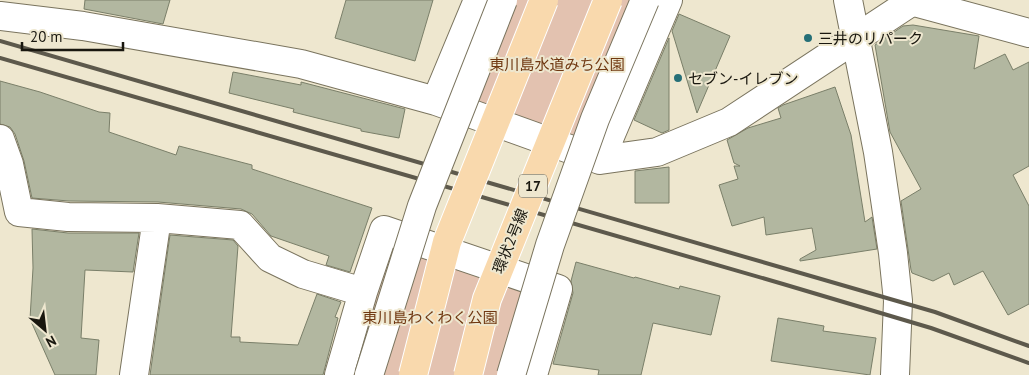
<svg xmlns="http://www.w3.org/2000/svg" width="1029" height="375" viewBox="0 0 1029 375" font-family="'PT Sans','Noto Sans JP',sans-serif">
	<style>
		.green { fill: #e3c2b0 }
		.building { fill: #b2b7a0; stroke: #7a7f69 }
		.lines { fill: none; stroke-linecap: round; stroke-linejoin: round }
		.street-casing { stroke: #7a745e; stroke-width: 30 }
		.secondary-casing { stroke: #7a745e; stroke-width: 30 }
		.street { stroke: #fff; stroke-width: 28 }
		.secondary { stroke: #fff; stroke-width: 28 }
		.rail { stroke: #5d594c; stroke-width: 4 }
		.street-bridge-casing { stroke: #7a745e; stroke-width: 30; stroke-linecap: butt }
		.primary-bridge-casing { stroke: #fff; stroke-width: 30; stroke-linecap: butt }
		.street-bridge { stroke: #fff; stroke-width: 28 }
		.primary-bridge { stroke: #f9d9ad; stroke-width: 28 }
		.poi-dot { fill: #256f77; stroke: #eee7cf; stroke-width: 2 }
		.labels { text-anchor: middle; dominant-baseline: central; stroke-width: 4; stroke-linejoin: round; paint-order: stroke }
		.shield { fill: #eee7cf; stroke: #595549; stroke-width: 1 }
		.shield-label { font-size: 14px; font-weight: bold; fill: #19170f }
		.poi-label { font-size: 15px; fill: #19170f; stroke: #eee7cf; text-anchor: start }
		.park-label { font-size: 15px; fill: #703811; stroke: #eee7cf }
		.street-label { font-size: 15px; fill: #19170f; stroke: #eee7cf }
	</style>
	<rect width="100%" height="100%" fill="#eee7cf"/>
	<path class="green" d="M486,0H652L594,145L448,90Z
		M392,243L545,294L522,375H349Z"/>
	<path class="building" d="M85,0H170L163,24L84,9Z
		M346,0H433L415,61L335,38Z
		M679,14L730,36L697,113L672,31Z
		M913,25L979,36L974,69L1005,54L1013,70L1029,62V166L1013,175L1029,206V304L1008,315L983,271L954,285L949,273L933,281L912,273L911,270L901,201L921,189L890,132L875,45L903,26Z
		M669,38V130L662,133L634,120Z
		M233,72L301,85V82L405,109L399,138L361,131V129L293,112L294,109L229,93Z
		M0,81L40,92L99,112L110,113L109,132L176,155L179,146L252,165V169L372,208L350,272L326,265L329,256L271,236L252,214L241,209L158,202L69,201L32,198L24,161L15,134L10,127L0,124Z
		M835,87L851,135L865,222L872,217L877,249L800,261V259L816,250L812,228L766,235L764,217L732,226L719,185L738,179L734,166H740L734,163L727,140L748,128L781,118L778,108L783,105Z
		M669,167V203H635V171Z
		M32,229L68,233H139L133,272L85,270L81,338L99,340L96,375H55L30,319L33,268Z
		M170,235L233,240L238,246L231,337H240V342L298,345L317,294L341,302L335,317L338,318L323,375H150Z
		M576,262L634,278L635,277L679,289L680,286L720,296L711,335L653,323L641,375H598L599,370L553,364L573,293L571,281Z
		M778,318L824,326L823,331L876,338L870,375L771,361Z"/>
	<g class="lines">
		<defs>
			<path id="street" d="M907,0L1029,33
				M0,16L83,26L301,64L436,101L600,160L657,152L729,122L914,0
				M436,101L478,0
				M0,139L9,164L19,212L68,217L157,218L240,225L270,258L303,274L363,292L384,230L558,289L533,375
				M600,160L668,0
				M134,375L157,218
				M339,375L363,292"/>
			<path id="secondary" d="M848,0L878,152L893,253L898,301L895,375"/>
		</defs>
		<use href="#street" class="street-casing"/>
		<use href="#secondary" class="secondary-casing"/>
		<use href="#street" class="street"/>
		<use href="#secondary" class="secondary"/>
		<path class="rail" d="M0,41L935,312L1029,346
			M0,58L783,284L931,328L1029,363"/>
		<defs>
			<path id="street-bridge" d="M369,375L422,206L503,0
				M511,375L550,245L595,119L645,0"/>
			<path id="primary-bridge" d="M413,375L447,242L544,0
				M468,375L487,299L608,0"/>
		</defs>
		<use href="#street-bridge" class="street-bridge-casing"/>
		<use href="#primary-bridge" class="primary-bridge-casing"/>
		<use href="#street-bridge" class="street-bridge"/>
		<use href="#primary-bridge" class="primary-bridge"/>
	</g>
	<g class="poi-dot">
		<circle cx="808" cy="38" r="5"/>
		<circle cx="678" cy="78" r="5"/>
	</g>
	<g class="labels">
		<rect class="shield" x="519" y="174.5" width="28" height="23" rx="4"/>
		<g class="shield-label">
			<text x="533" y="186">17</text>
		</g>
		<g class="poi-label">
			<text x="818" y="38">三井のリパーク</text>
			<text x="688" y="78">セブン-イレブン</text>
		</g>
		<g class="park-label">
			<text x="557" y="64">東川島水道みち公園</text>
			<text x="430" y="317">東川島わくわく公園</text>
		</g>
		<g class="street-label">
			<text transform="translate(510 241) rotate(-68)">環状2号線</text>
		</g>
	</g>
	<g transform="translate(45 330) rotate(152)" stroke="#eee7cf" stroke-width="4" paint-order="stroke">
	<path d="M0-4L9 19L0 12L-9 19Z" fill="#19170f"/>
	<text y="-8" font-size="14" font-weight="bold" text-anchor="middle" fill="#19170f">N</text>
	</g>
	<path d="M22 42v8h101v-8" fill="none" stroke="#19170f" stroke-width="2.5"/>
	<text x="30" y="42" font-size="15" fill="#19170f" stroke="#eee7cf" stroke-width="4" paint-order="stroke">20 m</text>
</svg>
